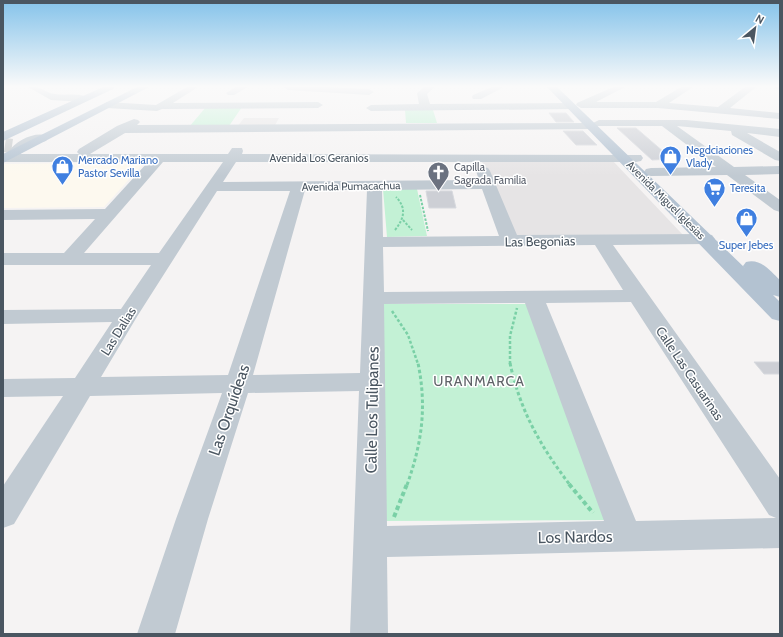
<svg xmlns="http://www.w3.org/2000/svg" width="783" height="637" viewBox="0 0 783 637" font-family="Cabin,sans-serif">
	<style>
		.commercial { fill: #fdf9ef }
		.education { fill: #e6e4e5 }
		.green { fill: #c3f1d5 }
		.building { fill: #cdcfd5; stroke: #d7d9de }
		.lines { fill: none; stroke-linecap: round; stroke-linejoin: round }
		.minor-tunnel { stroke: #caccce; stroke-width: 14; stroke-dasharray: 14 7; stroke-linecap: butt }
		.path-far3 { stroke: #7ad0a6; stroke-width: 2; stroke-dasharray: 2.5 1.5; stroke-linecap: butt }
		.path-far2 { stroke: #7ad0a6; stroke-width: 2.5; stroke-dasharray: 3 2; stroke-linecap: butt }
		.path-far1 { stroke: #7ad0a6; stroke-width: 3; stroke-dasharray: 3.5 2.5; stroke-linecap: butt }
		.path { stroke: #7ad0a6; stroke-width: 4; stroke-dasharray: 4.5 3; stroke-linecap: butt }
		.minor { fill: #c1cad2; fill-rule: evenodd }
		.major { fill: #b3c2d1; fill-rule: evenodd }
		.labels { text-anchor: middle; dominant-baseline: central; stroke-width: 3; stroke-linejoin: round; paint-order: stroke }
		.far-shop-label { font-size: 11px; fill: #366cbe; stroke: #fff; text-anchor: start }
		.far-street-label { font-size: 11px; fill: #4a5661; stroke: #fff }
		.far-worship-label { font-size: 11px; fill: #5b616d; stroke: #fff; text-anchor: start }
		.street-label { font-size: 13px; fill: #4a5661; stroke: #fff }
		.neighbourhood-label { font-size: 14px; letter-spacing: 1px; fill: #5f6368; stroke: #fff }
		.near-street-label { font-size: 16px; fill: #4a5661; stroke: #fff }
	</style>
	<rect width="100%" height="100%" fill="#f5f3f3"/>
	<path class="commercial" d="M145,162L104,207L3,208V164Z"/>
	<path class="education" d="M244,118H279L274,127H237Z
		M612,160L683,235L514,236L482,162Z"/>
	<path class="green" d="M206,107H242L229,126L189,127Z
		M405,110H433L437,123H406Z
		M383,189H417L427,236L387,237Z
		M382,304H529L608,520L381,521Z"/>
	<path class="building" d="M549,113H566L574,122H556Z
		M617,128H636L672,159L652,160Z
		M563,131H583L597,145H576Z
		M426,191H452L456,208H429Z
		M754,362H780V374H764Z"/>
	<g class="lines">
		<path class="minor-tunnel" d="M5,145L12,146"/>
		<path class="path-far3" d="M420,195L428,231
			M403,220L412,230
			M395,230C404,219 407,208 396,197"/>
		<path class="path-far2" d="M392,311L408,335L418,364
			M510,364V336L517,308"/>
		<path class="path-far1" d="M510,363C520,411 541,447 570,485
			M407,485C422,443 427,407 418,363"/>
		<path class="path" d="M569,484L593,513
			M394,517L407,484"/>
		<path class="minor" d="M28,87C42,85 44,93 55,94C64,96 83,92 89,99L84,102L51,100Z
			M187,87H198L173,103L318,102L323,105L318,108L162,109L157,111L107,108L102,105L107,102L156,105Z
			M236,87H248L234,95H228L226,93Z
			M283,87H329L369,89L374,92L369,95L288,90Z
			M424,87H435L427,94L430,104L571,103L576,106L571,109L371,111L366,108L371,105L419,104L417,93Z
			M492,87H504L481,99H473L472,97L473,95Z
			M613,87H625L596,102H656L681,87H692L690,89L669,103L718,107L745,87H756L730,108L780,113V119L658,108H581L576,105L577,103Z
			M774,87H780V90L776,89Z
			M134,119L138,120L140,122L137,125L593,123L599,120H686L780,129V137L747,133L780,152V161L775,160L732,135L731,131L677,126L734,167L780,166V174L745,175L780,200V212L774,210L727,175L651,176L646,175L644,172L646,169L651,168L716,167L662,126H598L596,128L592,129L125,133L90,154H228L232,148H242L243,151L242,154L641,155L643,158L641,161L636,162H236L223,182L479,180L476,171L478,168L483,167L488,168L490,171L517,235L706,234L712,235L715,239L712,243L706,244L613,245L780,479V548L387,557L388,634H350L359,391L248,393L208,519L175,634H137L176,519L222,393L90,396L14,524L3,528V486L63,396L3,397V379L75,378L112,322L3,324V310L121,309L151,265H3V253H64L95,219L3,220V210L105,209L148,162H3V154H10L8,152C16,141 32,132 46,135L48,138L46,141L31,145L20,154H79L77,152L79,149L117,126ZM163,162H223L159,253H84ZM482,189L499,236L383,237L382,190ZM305,190H367L360,373L253,375ZM217,191H290L228,375L101,377L138,315ZM595,245L623,290L384,292L383,247ZM631,302L769,515L776,518L636,521L546,303ZM525,303L604,521L387,526L384,304Z"/>
		<path class="major" d="M103,87H115L113,89L3,141V132Z
			M137,87H149L3,163V154Z
			M547,87H557L745,268L743,266L746,262C761,258 770,271 780,280V297L773,295L780,302V321L772,319Z"/>
	</g>
	<linearGradient id="sky" x2="0" y2="1"><stop stop-color="#85c3ea"/><stop offset="0.49" stop-color="#fafafa"/><stop offset="1" stop-color="#fafafa" stop-opacity="0"/></linearGradient>
	<rect width="783" height="176" fill="url(#sky)"/>
	<defs>
		<symbol id="shop-pin" viewBox="-11 -11 22 30"><path d="M0 17L-7.5 6A9.5 9.5 0 1 1 7.5 6Z" fill="#3f7fe0" stroke="#fff"/><path d="M-5-2.5h2.3a2.7 3.5 0 0 1 5.4 0H5L5.5 6h-11ZM-1.5-2.5h3a1.5 2.3 0 0 0-3 0Z" fill="#fff"/></symbol>
		<symbol id="church-pin" viewBox="-11 -11 22 30"><path d="M0 17L-7.5 6A9.5 9.5 0 1 1 7.5 6Z" fill="#6b7280" stroke="#fff"/><path d="M-1.2-6h2.4v3.5h3.3v2.4h-3.3V6h-2.4V-.1h-3.3v-2.4h3.3Z" fill="#fff"/></symbol>
		<symbol id="supermarket-pin" viewBox="-11 -11 22 30"><path d="M0 17L-7.5 6A9.5 9.5 0 1 1 7.5 6Z" fill="#3f7fe0" stroke="#fff"/><path d="M-6-5.5h2.5l.6 2H6L4.5 2H-2.5L-4.4-4H-6ZM-1.5 3.2a1.3 1.3 0 1 0 .1 0ZM3 3.2a1.3 1.3 0 1 0 .1 0Z" fill="#fff"/></symbol>
	</defs>
	<g fill-rule="evenodd">
		<use href="#shop-pin" x="658" y="144" width="25" height="34"/>
		<use href="#shop-pin" x="50" y="154" width="25" height="34"/>
		<use href="#church-pin" x="426" y="160" width="25" height="34"/>
		<use href="#supermarket-pin" x="702" y="176" width="25" height="34"/>
		<use href="#shop-pin" x="734" y="206" width="25" height="34"/>
	</g>
	<g class="labels">
		<g class="far-shop-label">
			<text x="686" y="150">Negdciaciones<tspan x="686" dy="13">Vlady</tspan></text>
			<text x="78" y="160">Mercado Mariano<tspan x="78" dy="13">Pastor Sevilla</tspan></text>
			<text x="730" y="188">Teresita</text>
			<text x="746" y="245" text-anchor="middle">Super Jebes</text>
		</g>
		<g class="far-street-label">
			<text x="319" y="158">Avenida Los Geranios</text>
			<text transform="translate(351 186) rotate(-1)">Avenida Pumacachua</text>
			<text transform="translate(666 200) rotate(45)">Avenida Miguel Iglesias</text>
		</g>
		<g class="far-worship-label">
			<text x="454" y="167">Capilla<tspan x="454" dy="13">Sagrada Familia</tspan></text>
		</g>
		<g class="street-label">
			<text transform="translate(540 241) rotate(-1)">Las Begonias</text>
			<text transform="translate(118 331) rotate(-58)">Las Dalias</text>
			<text transform="translate(690 373) rotate(56)">Calle Las Casuarinas</text>
		</g>
		<g class="neighbourhood-label">
			<text x="479" y="381">URANMARCA</text>
		</g>
		<g class="near-street-label">
			<text transform="translate(229 410) rotate(-71)">Las Orquídeas</text>
			<text transform="translate(372 410) rotate(-89)">Calle Los Tulipanes</text>
			<text transform="translate(575 537) rotate(-1)">Los Nardos</text>
		</g>
	</g>
	<rect width="783" height="637" fill="none" stroke="#4a5661" stroke-width="8"/>
	<g transform="translate(755 28) rotate(29)" stroke="#ffffff" stroke-width="3" paint-order="stroke">
	<path d="M0-3L7 15L0 10L-7 15Z" fill="#4a5661"/>
	<text y="-6" font-size="11" font-weight="bold" text-anchor="middle" fill="#4a5661">N</text>
	</g>
</svg>
